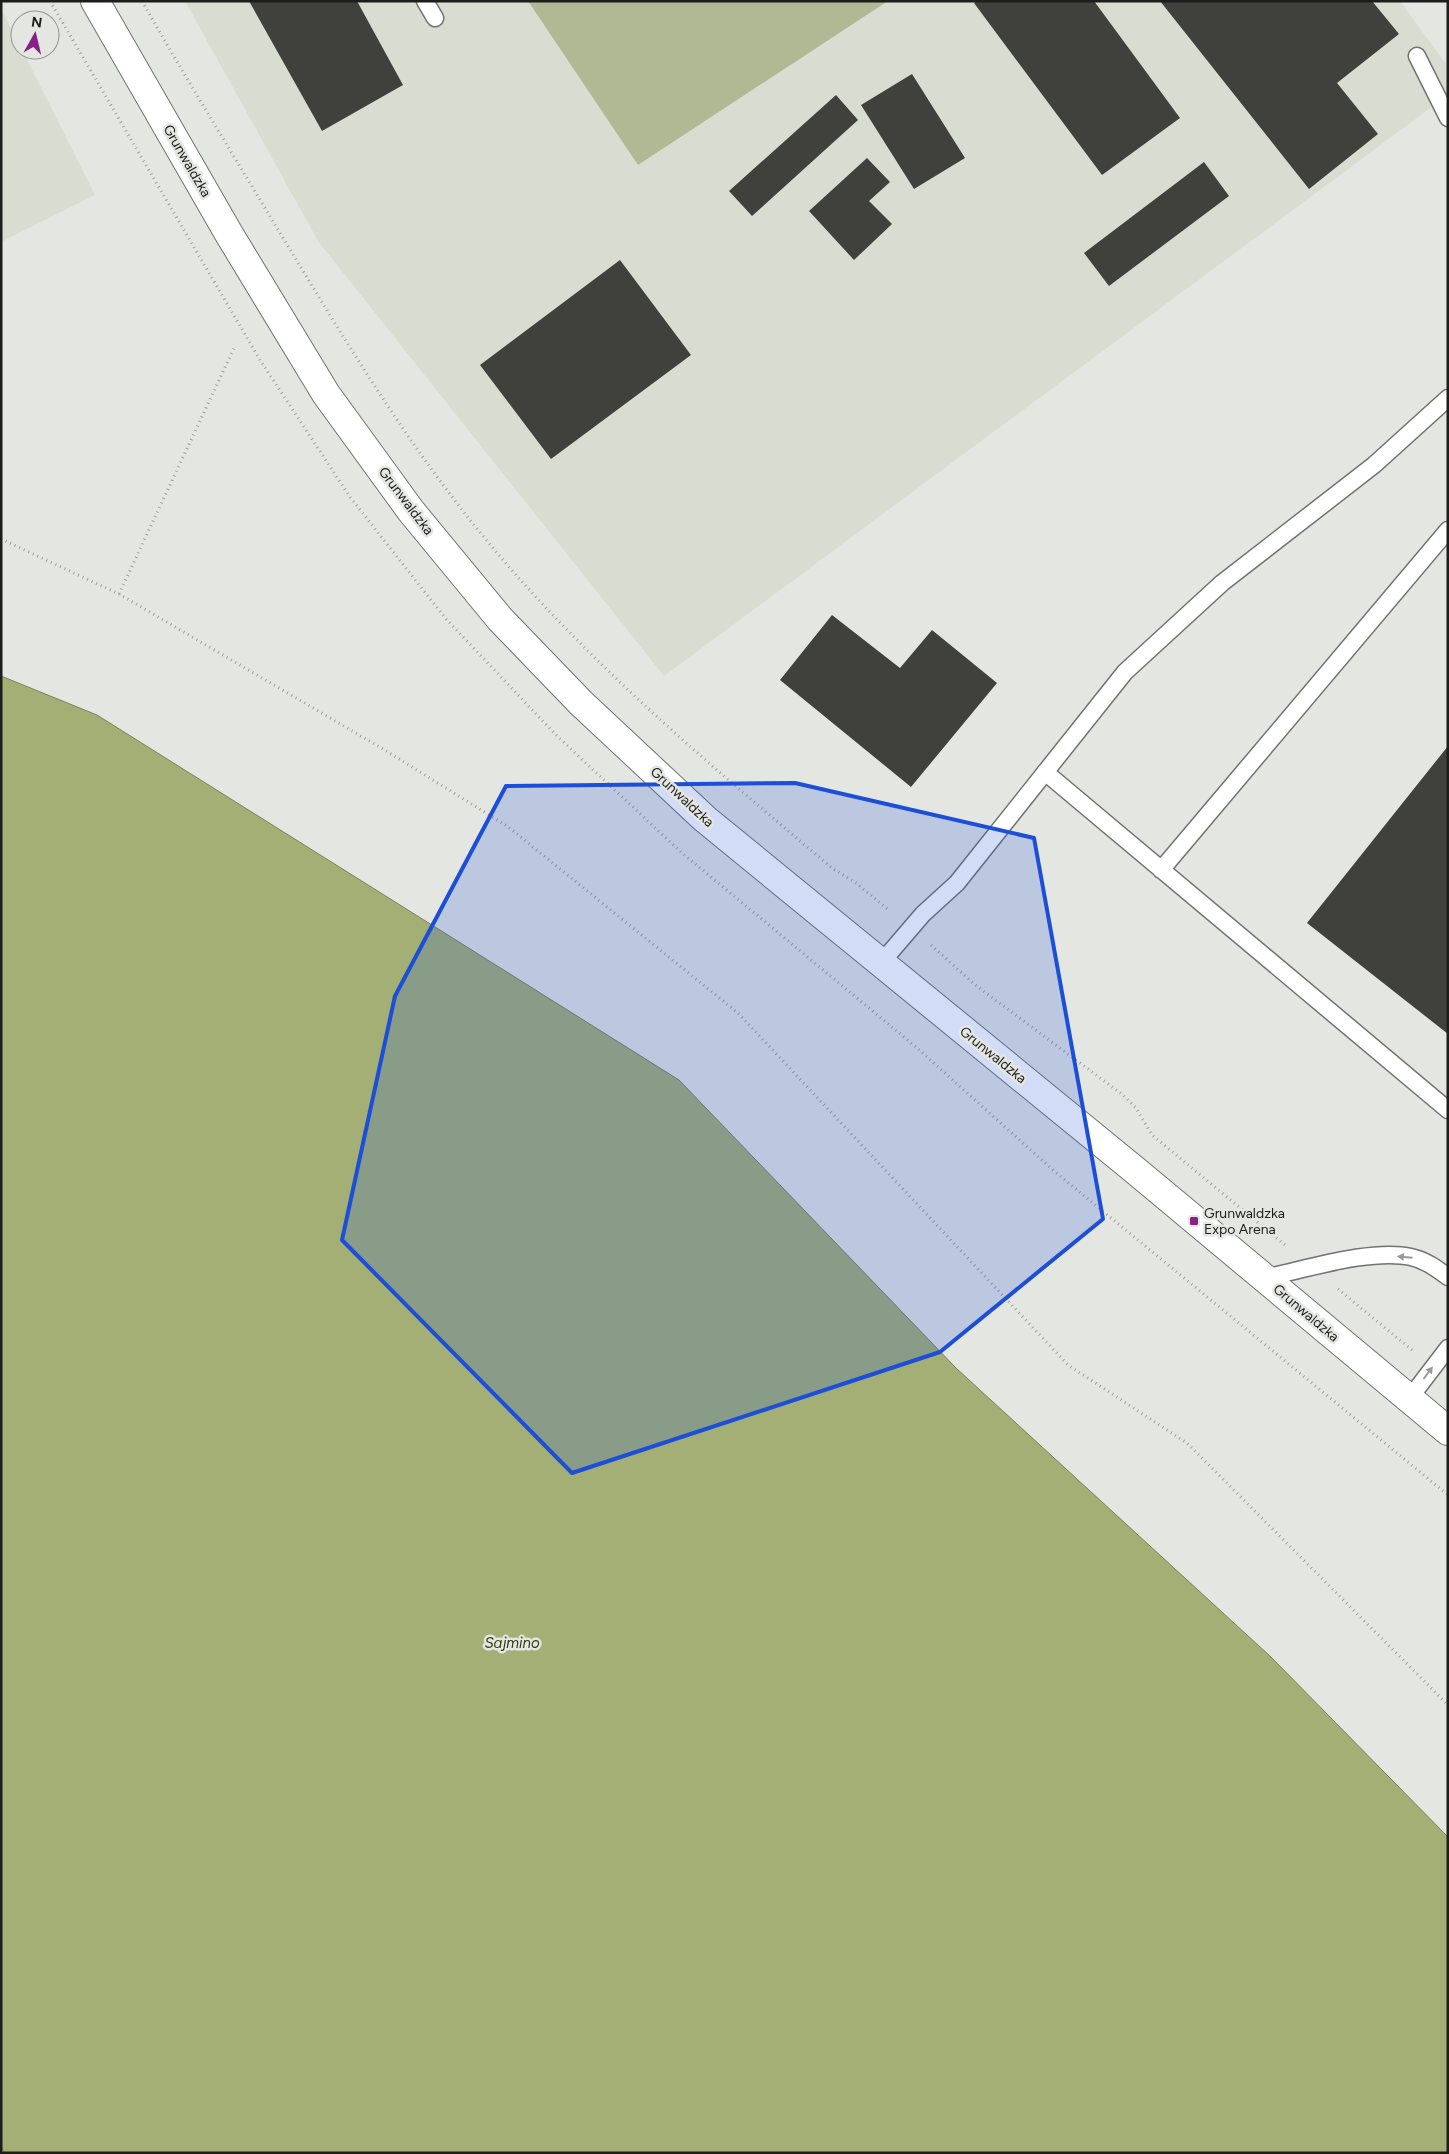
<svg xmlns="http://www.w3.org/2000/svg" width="1449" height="2154" viewBox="0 0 1449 2154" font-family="Figtree,sans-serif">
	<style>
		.built { fill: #d9dcd0 }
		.green { fill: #b0b993 }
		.water { fill: #a3af74; stroke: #7b835a }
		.building { fill: #40413d }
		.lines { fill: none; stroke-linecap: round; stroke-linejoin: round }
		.lane-casing { stroke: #72736f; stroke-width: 19 }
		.secondary-casing { stroke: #72736f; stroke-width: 30 }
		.path { stroke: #9e9f9b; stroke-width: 3; stroke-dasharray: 1 4; stroke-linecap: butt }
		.lane { stroke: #fff; stroke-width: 16 }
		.secondary { stroke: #fff; stroke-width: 28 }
		.oneway { fill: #999 }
		.marked { fill: #1d4ed8; fill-opacity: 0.2; stroke: #1d4ed8; stroke-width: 4; stroke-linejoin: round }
		.poi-dot { fill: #872087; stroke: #e4e6e1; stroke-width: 2 }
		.labels { text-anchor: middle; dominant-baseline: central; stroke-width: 5; stroke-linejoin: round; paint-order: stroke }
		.street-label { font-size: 14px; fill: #1d1d1c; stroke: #e4e6e1 }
		.poi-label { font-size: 14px; fill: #1d1d1c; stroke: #e4e6e1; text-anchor: start }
		.water-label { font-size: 15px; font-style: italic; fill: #323a0b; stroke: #e4e6e1 }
	</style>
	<rect width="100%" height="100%" fill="#e4e6e1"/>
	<path class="built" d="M185,1H528L638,165L888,1H1400L1448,67V95L664,676L318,241Z
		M1,9L20,46V50H22L95,195L1,242Z"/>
	<path class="green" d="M528,1H888L638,165Z"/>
	<path class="water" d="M1,676L97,715L679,1080L956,1368L1271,1657L1448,1837V2153H5L1,2147Z"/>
	<path class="building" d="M249,1H357L403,85L322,131Z
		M977,1H1094L1180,118L1102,175L974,3Z
		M1160,1H1372L1399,34L1337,83L1378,134L1309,189Z
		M912,74L965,158L914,189L861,105Z
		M836,95L858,120L752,216L729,191Z
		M867,158L890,182L869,201L892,224L854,260L809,211Z
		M1204,162L1229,196L1109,286L1084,253Z
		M620,260L691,355L551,459L480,365Z
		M832,615L900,668L932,630L997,683L911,787L780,680Z
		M1448,746V1034L1307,923Z"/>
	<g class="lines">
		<defs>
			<path id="lane" d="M425,1L435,18
				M1417,56L1448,118
				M1045,772L1448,1110
				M1161,870L1448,530
				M881,963L923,914L957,883L1125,672L1222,583L1374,465L1448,398
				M1263,1278C1304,1270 1371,1248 1411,1257C1425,1260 1436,1268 1448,1277
				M1409,1399L1448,1348"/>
			<path id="secondary" d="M95,1L229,234L326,394L411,511L500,619L581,703L705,819L1136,1171L1448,1431"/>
		</defs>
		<use href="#lane" class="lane-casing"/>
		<use href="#secondary" class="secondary-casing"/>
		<path class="path" d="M50,1L260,360L350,497L446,619L557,736L682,853L916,1047L1054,1171L1448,1495
			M142,1C186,79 234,156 280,233C343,337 405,441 483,536C585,661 709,764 832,868L856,883L890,911
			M1,539L119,594L383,749L507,826L738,1013L1068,1365L1187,1443L1448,1705
			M119,594L235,346
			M931,945L974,984L1123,1095L1136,1108L1152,1135L1285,1245
			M1338,1289L1412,1350"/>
		<use href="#lane" class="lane"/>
		<use href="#secondary" class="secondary"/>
	</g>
	<defs><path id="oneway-solid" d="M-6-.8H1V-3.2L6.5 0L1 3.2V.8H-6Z" transform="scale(1.25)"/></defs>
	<g class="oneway">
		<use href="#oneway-solid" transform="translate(1405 1257) rotate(-175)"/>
		<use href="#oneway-solid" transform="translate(1428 1373) rotate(-53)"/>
	</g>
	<path class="marked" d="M795,783L1034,838L1103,1219L940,1352L572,1473L342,1240L395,996L506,786Z"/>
	<rect class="poi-dot" x="1189" y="1216" width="10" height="10" rx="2.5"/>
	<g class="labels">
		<g class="street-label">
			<text transform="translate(187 161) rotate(60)">Grunwaldzka</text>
			<text transform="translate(406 501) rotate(53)">Grunwaldzka</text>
			<text transform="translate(682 797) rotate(43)">Grunwaldzka</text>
			<text transform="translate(993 1055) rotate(39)">Grunwaldzka</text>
			<text transform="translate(1306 1313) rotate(40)">Grunwaldzka</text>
		</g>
		<g class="poi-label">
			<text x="1204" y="1213">Grunwaldzka<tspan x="1204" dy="16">Expo Arena</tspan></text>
		</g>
		<g class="water-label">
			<text x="512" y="1643">Sajmino</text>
		</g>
	</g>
	<rect width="1449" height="2154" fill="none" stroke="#1d1d1c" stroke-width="5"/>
	<g transform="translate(35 35) rotate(8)"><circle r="24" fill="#e4e6e1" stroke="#949692"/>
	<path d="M0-4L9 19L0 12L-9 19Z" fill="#872087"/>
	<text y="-8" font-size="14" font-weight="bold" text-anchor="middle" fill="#1d1d1c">N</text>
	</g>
</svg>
